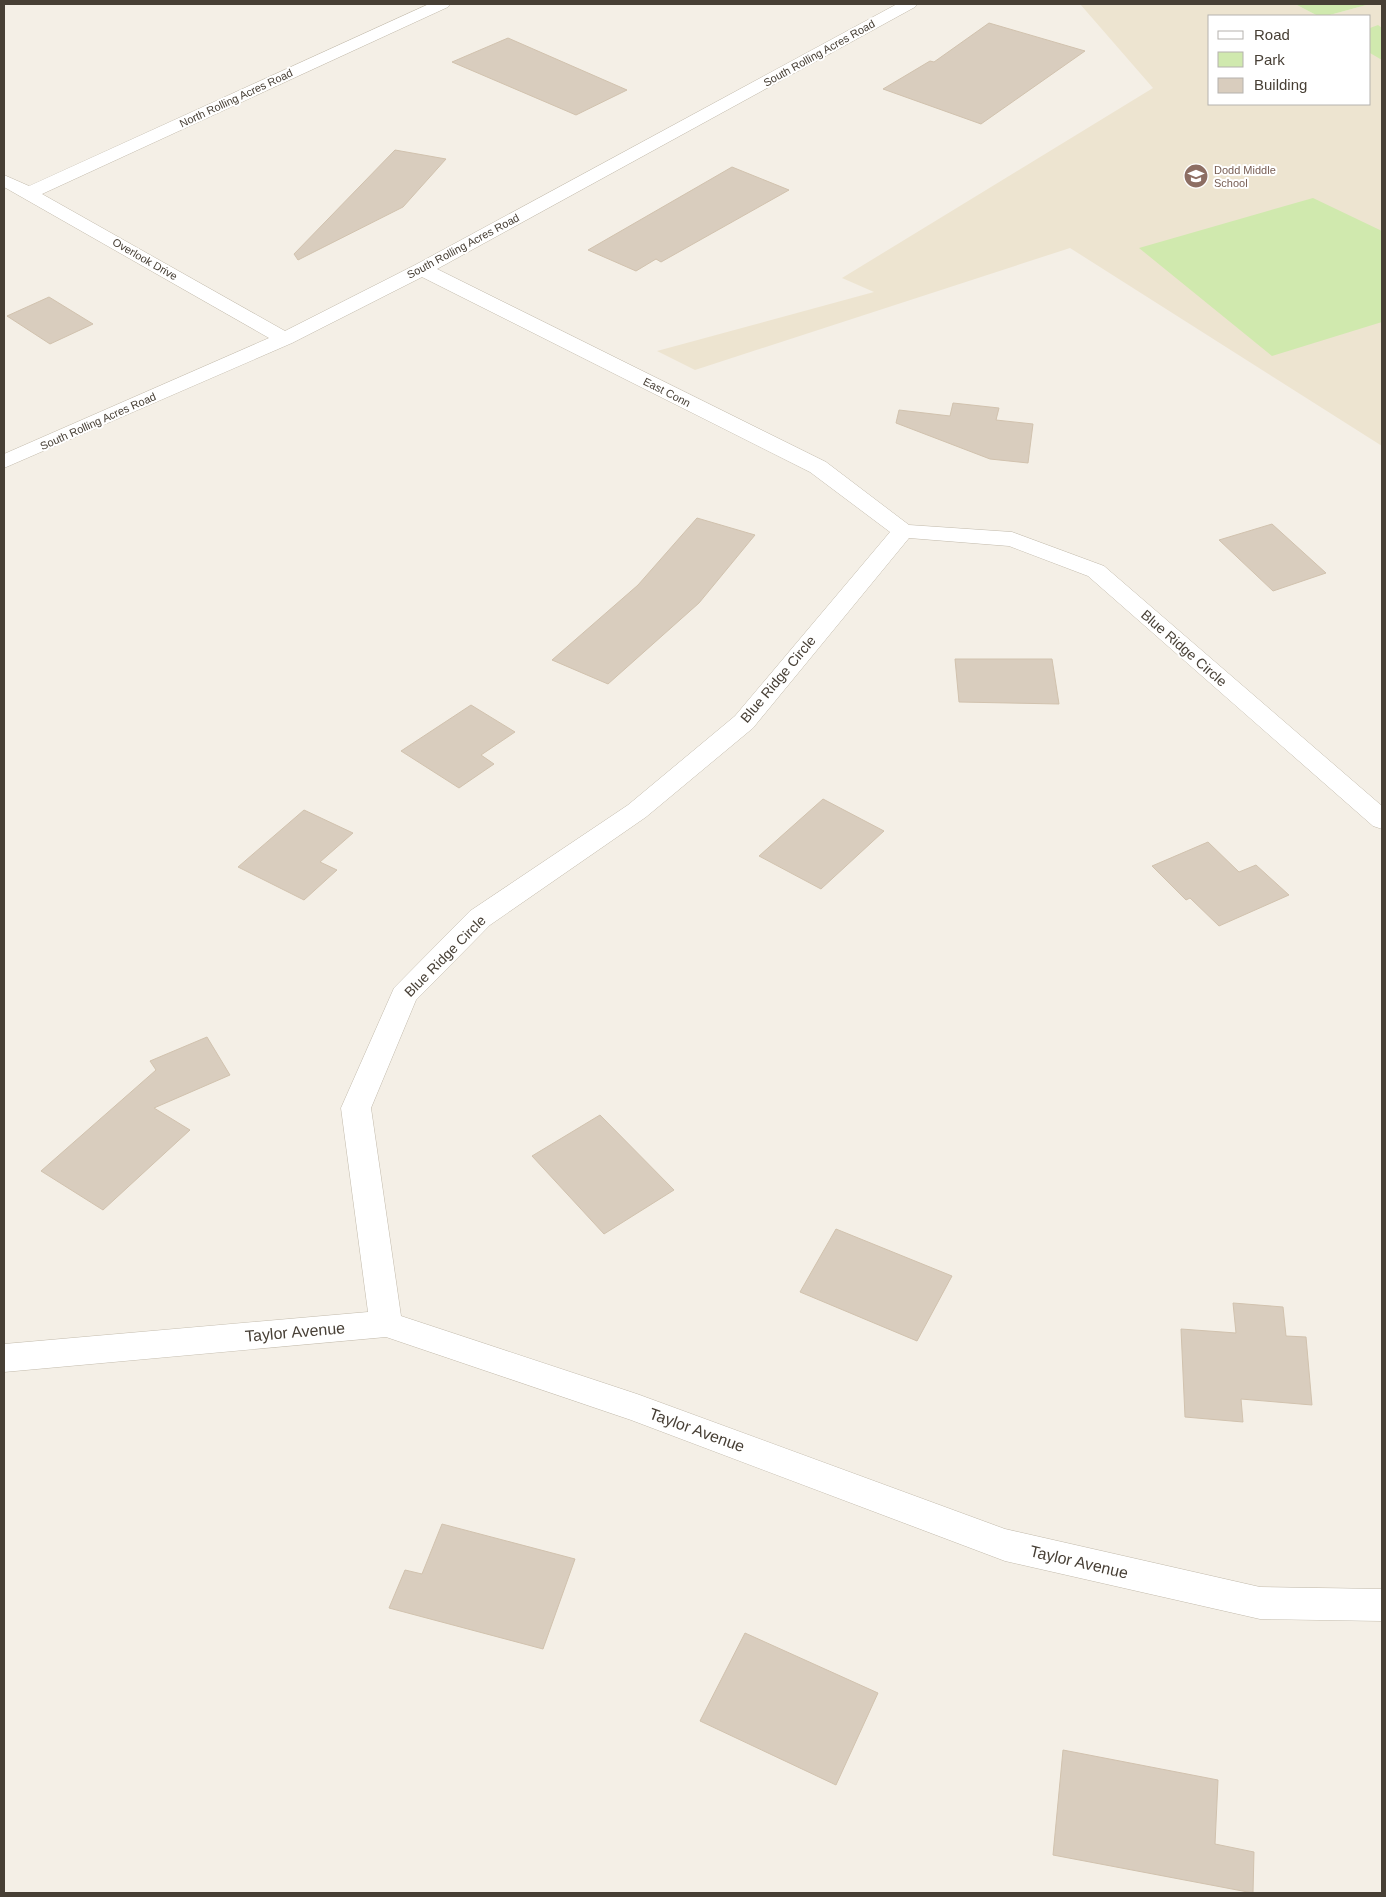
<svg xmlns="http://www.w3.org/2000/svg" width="1386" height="1897" viewBox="0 0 1386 1897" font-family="Arial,sans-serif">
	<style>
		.education { fill: #ede4d0 }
		.green { fill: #d0e9ae }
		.building { fill: #d9cdbe; stroke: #d1c2ae }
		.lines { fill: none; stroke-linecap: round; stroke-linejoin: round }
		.minor-casing { stroke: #c2baab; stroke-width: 1 }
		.minor { fill: #fff; fill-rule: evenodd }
		.labels { text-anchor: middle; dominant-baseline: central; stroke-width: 4; stroke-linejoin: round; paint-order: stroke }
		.far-street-label { font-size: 11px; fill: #473f35; stroke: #fff }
		.far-education-label { font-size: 11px; fill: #785e54; stroke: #fff; text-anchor: start }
		.street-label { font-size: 14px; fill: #473f35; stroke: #fff }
		.near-street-label { font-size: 16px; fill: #473f35; stroke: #fff }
	</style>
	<rect width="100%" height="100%" fill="#f4efe6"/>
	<path class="education" d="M1080,4H1295L1318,16H1210V104H1370V16H1326L1370,4H1382V446L1070,248L695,370L657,351L874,292L842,278L1153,88Z"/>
	<path class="green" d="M1295,4H1370L1326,16H1318Z
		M1378,25L1382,28V60L1370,53V28Z
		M1313,198L1382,231V322L1272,356L1139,248Z"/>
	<path class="building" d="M989,23L1085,51L981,124L883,89L930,61L934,62Z
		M508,38L627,90L576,115L452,62Z
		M395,150L446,159L403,207L298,260L294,254Z
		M732,167L789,190L661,262L656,259L636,271L588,250Z
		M49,297L93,324L50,344L7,316Z
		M953,403L999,408L996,420L1033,424L1028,463L990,459L896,423L899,410L950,416Z
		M697,518L755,535L699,603L608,684L552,660L638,585Z
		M1272,524L1326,573L1273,591L1219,540Z
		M955,659H1052L1059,704L959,702Z
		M471,705L515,732L481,755L494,764L459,788L401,751Z
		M823,799L884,831L821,889L759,856Z
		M304,810L353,833L320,862L337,870L304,900L238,867Z
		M1208,842L1239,872L1256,865L1289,895L1219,926L1190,898L1186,900L1152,866Z
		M207,1037L230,1075L154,1108L190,1130L103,1210L41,1171L156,1070L150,1061Z
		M600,1115L674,1190L604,1234L532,1156Z
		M836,1229L952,1276L917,1341L800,1292Z
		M1233,1303L1283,1307L1286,1336L1306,1337L1312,1405L1241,1399L1243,1422L1185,1417L1181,1329L1236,1333Z
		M442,1524L575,1559L543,1649L389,1608L405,1570L422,1574Z
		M745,1633L878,1693L836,1785L700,1721Z
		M1063,1750L1218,1780L1215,1844L1254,1852L1253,1893L1053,1855Z"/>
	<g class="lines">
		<defs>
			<path id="minor" d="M429,4H450L448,7L42,194L285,331L415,265L897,4H917L915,7L437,269L826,462L909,525L1012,532L1104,566L1382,806V829L1373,826L1088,576L1009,546L909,538L753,728L646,817L490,925L416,1000L371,1108L401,1316L637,1394L1005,1529L1260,1587L1382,1589V1621L1260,1619L1005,1561L631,1420L386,1337L4,1372V1344L368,1312L341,1108L394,988L470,911L628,805L735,716L890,532L810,472L422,277L292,343L4,468V454L269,338L4,187V175L29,186Z"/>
		</defs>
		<use href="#minor" class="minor-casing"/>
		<use href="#minor" class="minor"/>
	</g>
	<defs>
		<symbol id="school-disc" viewBox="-11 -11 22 22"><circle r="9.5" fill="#8d6e63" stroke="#fff"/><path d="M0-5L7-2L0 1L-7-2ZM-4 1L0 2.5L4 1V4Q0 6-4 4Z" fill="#fff"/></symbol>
	</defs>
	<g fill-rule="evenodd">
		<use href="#school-disc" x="1182" y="162" width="28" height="28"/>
	</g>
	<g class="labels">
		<g class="far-street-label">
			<text transform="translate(819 53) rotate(-29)">South Rolling Acres Road</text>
			<text transform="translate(236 98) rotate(-25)">North Rolling Acres Road</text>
			<text transform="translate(463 246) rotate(-28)">South Rolling Acres Road</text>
			<text transform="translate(145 259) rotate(30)">Overlook Drive</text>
			<text transform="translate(667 392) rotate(27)">East Conn</text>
			<text transform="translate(98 421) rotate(-24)">South Rolling Acres Road</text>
		</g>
		<g class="far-education-label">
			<text x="1214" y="170">Dodd Middle<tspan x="1214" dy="13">School</tspan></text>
		</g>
		<g class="street-label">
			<text transform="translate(1184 648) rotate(41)">Blue Ridge Circle</text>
			<text transform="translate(778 679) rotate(-50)">Blue Ridge Circle</text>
			<text transform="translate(445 956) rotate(-45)">Blue Ridge Circle</text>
		</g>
		<g class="near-street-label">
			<text transform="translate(295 1332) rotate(-5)">Taylor Avenue</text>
			<text transform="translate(697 1430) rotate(20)">Taylor Avenue</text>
			<text transform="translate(1079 1562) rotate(13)">Taylor Avenue</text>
		</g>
	</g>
	<rect width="1386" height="1897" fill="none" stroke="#473f35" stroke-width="10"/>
	<rect x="1208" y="15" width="162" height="90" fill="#ffffff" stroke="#b5b2ae"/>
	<rect x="1218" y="31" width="25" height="8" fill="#ffffff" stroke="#b5b2ae"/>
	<text x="1254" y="40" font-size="15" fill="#473f35">Road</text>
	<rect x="1218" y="52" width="25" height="15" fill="#d0e9ae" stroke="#b5b2ae"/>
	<text x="1254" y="65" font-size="15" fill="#473f35">Park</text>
	<rect x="1218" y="78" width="25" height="15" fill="#d9cdbe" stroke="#b5b2ae"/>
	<text x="1254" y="90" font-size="15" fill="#473f35">Building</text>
</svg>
